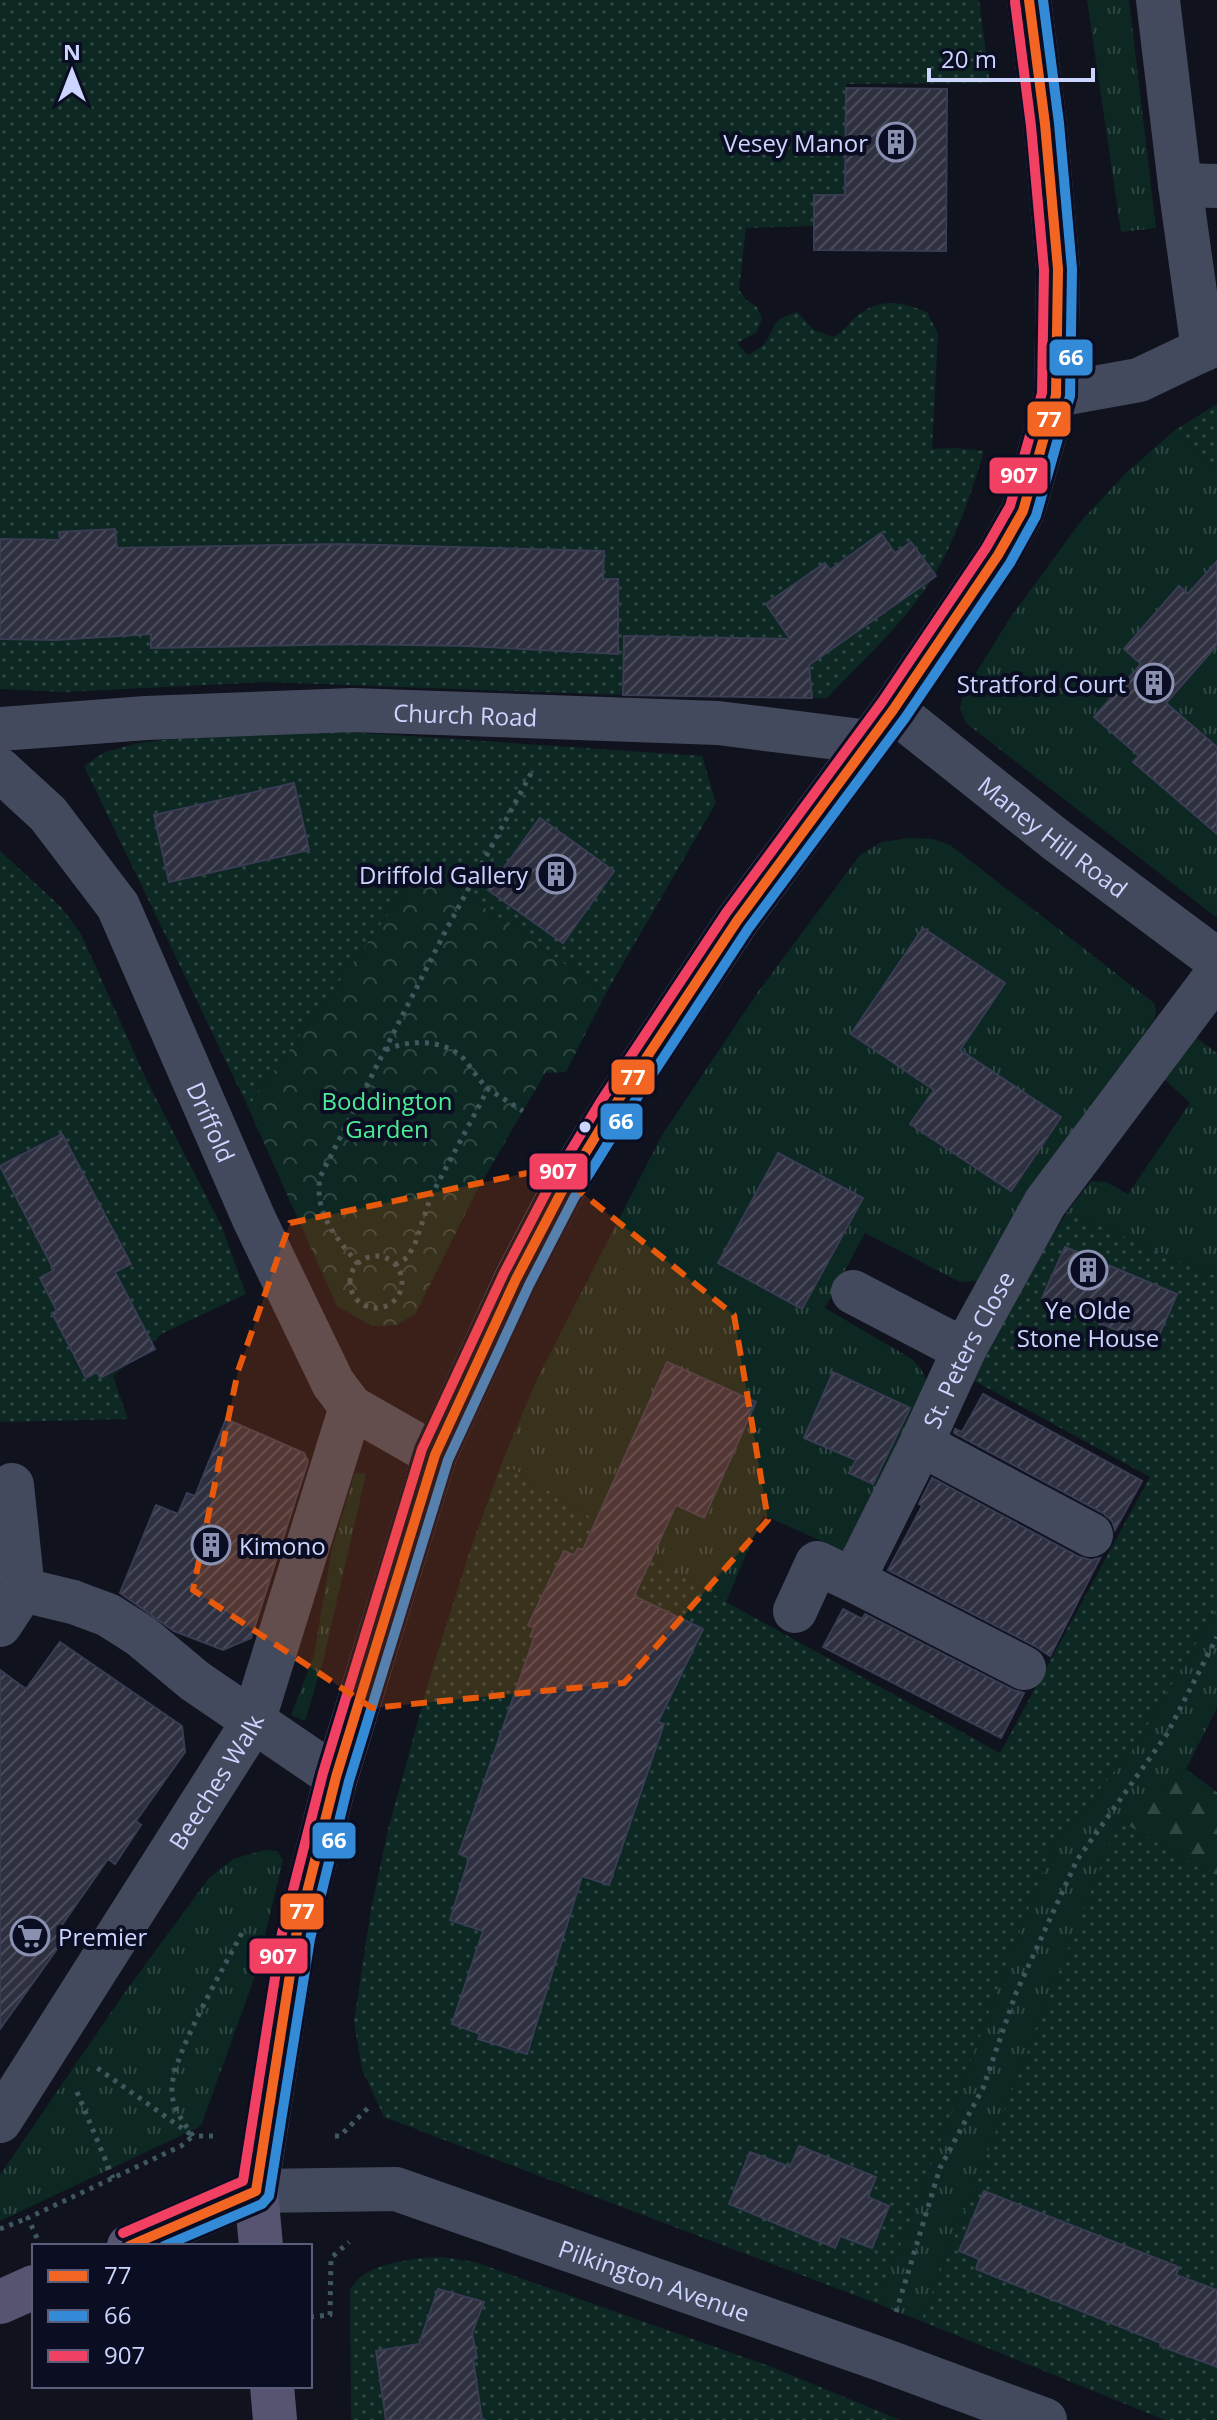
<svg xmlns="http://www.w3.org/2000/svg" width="1217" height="2420" viewBox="0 0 1217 2420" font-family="'Open Sans',sans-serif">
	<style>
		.grass { fill: url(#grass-tufts) }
		.forest { fill: url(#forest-firs) }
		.park { fill: url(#park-crowns) }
		.garden { fill: url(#garden-dots) }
		.building { fill: url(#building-hatch); stroke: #393c52; stroke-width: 2 }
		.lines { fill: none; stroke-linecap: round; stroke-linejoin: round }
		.path { stroke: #40575e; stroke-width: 5; stroke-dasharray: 4 6; stroke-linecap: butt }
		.minor { stroke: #444a5e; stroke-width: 44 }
		.major { stroke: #575472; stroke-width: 44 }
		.bus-1-casing { stroke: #0b0e22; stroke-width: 16 }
		.bus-2-casing { stroke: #0b0e22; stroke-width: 16 }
		.bus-3-casing { stroke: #0b0e22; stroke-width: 16 }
		.bus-1 { stroke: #f26522; stroke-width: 10 }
		.bus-2 { stroke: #338bd7; stroke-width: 10 }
		.bus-3 { stroke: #f24062; stroke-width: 10 }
		.marked { fill: #e8590c; fill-opacity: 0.2; stroke: #e8590c; stroke-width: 6; stroke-dasharray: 16 10; stroke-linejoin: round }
		.bus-dot { fill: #ccd5ff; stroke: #0b0e22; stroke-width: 3 }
		.labels { text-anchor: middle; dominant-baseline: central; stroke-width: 8; stroke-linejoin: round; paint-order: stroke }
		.poi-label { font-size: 24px; fill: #ccd5ff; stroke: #0b0e22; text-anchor: end }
		.street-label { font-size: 24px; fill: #ccd5ff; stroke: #0b0e22 }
		.park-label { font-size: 24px; fill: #4ceb96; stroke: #0b0e22 }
		.line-badge { stroke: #0b0e22; stroke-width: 3 }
		.badge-label { font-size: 22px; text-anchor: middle; font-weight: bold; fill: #fff }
	</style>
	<defs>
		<pattern id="grass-tufts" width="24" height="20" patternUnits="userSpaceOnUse" patternTransform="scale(2)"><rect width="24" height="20" fill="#0d2822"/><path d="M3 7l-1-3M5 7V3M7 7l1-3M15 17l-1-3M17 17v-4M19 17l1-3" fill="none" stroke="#2f4643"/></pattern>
		<pattern id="forest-firs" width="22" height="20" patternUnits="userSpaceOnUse" patternTransform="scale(2)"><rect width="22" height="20" fill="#0d2822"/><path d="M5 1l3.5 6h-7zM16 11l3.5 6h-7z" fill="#2f4643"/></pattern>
		<pattern id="park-crowns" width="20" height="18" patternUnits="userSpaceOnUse" patternTransform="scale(2)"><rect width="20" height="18" fill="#0d2822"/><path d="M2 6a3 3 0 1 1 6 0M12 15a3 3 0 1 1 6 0" fill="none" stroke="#2f4643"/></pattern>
		<pattern id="garden-dots" width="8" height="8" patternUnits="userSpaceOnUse" patternTransform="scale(2)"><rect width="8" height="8" fill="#0d2822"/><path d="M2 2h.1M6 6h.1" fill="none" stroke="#2f4643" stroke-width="1.8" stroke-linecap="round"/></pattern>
		<pattern id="building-hatch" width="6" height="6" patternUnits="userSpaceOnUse" patternTransform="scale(2)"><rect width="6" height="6" fill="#2e2f3f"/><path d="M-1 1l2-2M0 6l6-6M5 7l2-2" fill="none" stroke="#4b4c5c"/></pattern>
	</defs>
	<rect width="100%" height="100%" fill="#10121d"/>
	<path class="grass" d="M1087,0H1129L1156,228L1121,232Z
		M1174,431L1217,470V561L1141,664L1094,717L1139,756L1133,762L1217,834V918L966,723L960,708L963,694L1008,621L1081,521L1127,472Z
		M1217,645V747L1166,703Z
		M909,838L933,839L950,845L1154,1003L1156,1012L1154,1020L1044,1173L978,1281L960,1282L865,1233L825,1308L912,1359L921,1369L929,1386L861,1544L842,1550L763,1515L726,1602L502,1462L538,1377L662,1135L758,992L860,855L882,842Z
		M1190,1033L1217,1053V1268L1212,1275L1067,1212L1091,1181L1106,1182L1128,1194L1190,1103L1164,1079Z
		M355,1473L366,1474L323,1661L305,1721L291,1715L314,1655L332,1548Z
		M1217,1608V1708L1186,1769L1119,1821L921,2321L878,2304L1052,1847L1135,1746Z
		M264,1850L277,1851L283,1860L256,1973L201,2126L0,2221V2175L125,1992L209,1878L233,1859Z"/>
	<path class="forest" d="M1186,1769L1217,1792V1879L1119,1820Z"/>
	<path class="park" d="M424,865L606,993L566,1072L545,1073L475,1194L416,1313L397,1325L372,1326L337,1306L248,1107Z"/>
	<path class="garden" d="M0,0H979L990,83L846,84L845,195H815L814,226L746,228L739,290L746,300L757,307L762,319L757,332L737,343L748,355C753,351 761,348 765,343C779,324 767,322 797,312L814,330L833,337C846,331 850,320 861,313C884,297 904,303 927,312L938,334L932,449L956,448L984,451C972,491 959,530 939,567C911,617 866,657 827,698L750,697L751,638L624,637L623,695L265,682L64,692L0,689Z
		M1217,404V470L1174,431Z
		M337,731L702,756L716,803L606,993L424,865L248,1107L84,766L105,752L139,743L227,732Z
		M0,851L61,907L81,934L146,1079L222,1227L246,1294L163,1333L113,1376L128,1419L0,1422Z
		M1067,1212L1212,1275L1217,1268V1608L1135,1746L1052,1847L878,2304L384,2117L362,2069L354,2022L371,1909L388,1830L431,1673L470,1551L502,1462L726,1602L1000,1753L1150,1477L973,1380L1011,1304Z
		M1119,1820L1217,1879V2420H1165L921,2321Z
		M442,2257L475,2262L769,2366L900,2420H351L350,2289C354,2285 358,2278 363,2275C385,2261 418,2258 442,2257Z"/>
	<path class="building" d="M846,88L947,89L946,251L814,250V195H845Z
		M115,529L117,548L342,544L604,551L603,579H618V654L468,646L350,644L151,648V634L55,640L0,639V539L60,540L59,532Z
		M881,533L895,553L911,542L936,576L809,665L812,698L623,695L624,636L790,639L766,604L825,563L830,570Z
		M1217,561V645L1166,703L1217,747V834L1133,762L1139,756L1094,717L1141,664L1124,649L1179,586L1188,594Z
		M294,783L309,850L169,882L154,815Z
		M540,818L614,871L563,943L488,890Z
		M923,928L1005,983L960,1050L1061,1117L1011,1191L910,1124L934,1090L851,1034Z
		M62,1134L131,1264L115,1272L155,1349L100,1378L97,1372L86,1378L52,1313L57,1311L40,1278L54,1270L0,1166Z
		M778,1153L863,1198L802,1309L718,1263Z
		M1065,1247L1177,1294L1157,1340L1128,1327L1125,1334L1042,1298Z
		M667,1362L756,1402L704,1518L676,1505L634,1596L703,1629L658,1722L664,1724L609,1885L582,1876L527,2054L478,2039L480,2034L452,2024L483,1931L450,1920L469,1858L459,1854L534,1638L530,1636L534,1628L528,1625L564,1551L574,1555L578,1548L583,1550Z
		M833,1372L910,1408L873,1484L849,1473L856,1460L804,1438Z
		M983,1394L1142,1481L1115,1530L1112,1521L1103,1513L954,1433L955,1429L962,1432Z
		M226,1419L304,1453L308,1461L251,1638L223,1650L174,1631L120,1593L156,1505L178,1514L187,1493L195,1496Z
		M932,1478L1079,1557L1091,1560L1100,1558L1050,1656L1035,1646L888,1570L922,1506L919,1504Z
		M843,1609L862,1619L865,1614L1013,1690L1024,1693L1001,1738L823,1647Z
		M60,1642L182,1726L185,1752L136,1821L141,1825L115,1864L108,1859L57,1932L64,1939L0,2029V1670L26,1689Z
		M799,2146L876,2177L868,2197L889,2206L872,2248L840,2236L835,2248L729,2204L750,2152L790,2167Z
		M984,2191L1179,2267L1176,2275L1217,2290V2367L1160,2346L1161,2343L976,2269L979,2259L959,2251Z
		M438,2289L484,2302L472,2333L477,2358L473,2359L482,2420H386L376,2351L419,2344Z"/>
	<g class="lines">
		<path class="path" d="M386,1050C409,1039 445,1039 464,1059C472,1069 479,1080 488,1089
			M350 1282a26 26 0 1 1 52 0a26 26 0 1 1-52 0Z
			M358,1264C336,1237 314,1214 320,1177L445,932L534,768
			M395,1265L408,1257L416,1241L431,1196L488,1089L523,1111
			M77,2092L113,2178
			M213,2136H193C182,2120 171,2108 172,2087C173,2054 227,1962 244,1929
			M335,2136H340L370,2106
			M0,2229L28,2218
			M37,2238L28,2218L181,2146L193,2136L93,2065
			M896,2312L940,2168L983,2088L1016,1993L1077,1860L1167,1734L1217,1637
			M310,2317L330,2315L331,2258L349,2242"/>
		<g class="minor">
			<path d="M1158,0L1180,185L1203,350"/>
			<path d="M1180,185L1217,186"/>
			<path d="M1056,395L1139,380L1217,343"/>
			<path id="s1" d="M893,710L1055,839L1217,960"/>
			<path id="s2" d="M0,729L146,718L353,710L718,723L869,742"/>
			<path id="s3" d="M0,770L48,814L118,906L254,1219L333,1383L351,1407L435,1455"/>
			<path d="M853,1292L964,1350"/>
			<path d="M921,1444L1091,1535"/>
			<path d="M23,1590L73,1602L108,1615L141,1636L195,1681L336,1777"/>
			<path d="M795,1611L817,1563L853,1580"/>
			<path d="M0,1625L23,1590L12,1485"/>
			<path id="s4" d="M1024,1668L853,1580L921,1444L964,1350L1045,1203L1217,974"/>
			<path id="s5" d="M0,2121L253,1722L351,1407"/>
			<path id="s6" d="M256,2191L396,2189L883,2360L1045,2420"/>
		</g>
		<path class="major" d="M129,2246L256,2191
			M261,2246L256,2191L296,1936L336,1777L435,1455L516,1279L562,1191L613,1108L737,921L893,710L998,555L1023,511L1056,395L1058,269L1045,124L1029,0
			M0,2302L34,2287
			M272,2386L275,2420"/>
		<defs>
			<path id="bus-1" d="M129,2246L256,2191L296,1936L336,1777L435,1455L516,1279L562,1191L613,1108L737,921L893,710L998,555L1023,511L1056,395L1058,269L1045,124L1029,0"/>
			<path id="bus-2" d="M164,2246L262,2204L269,2196L310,1939L349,1781L448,1460L529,1285L574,1198L625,1116L748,929L905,718L1010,563L1036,516L1070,396L1072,269L1059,123L1043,0"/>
			<path id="bus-3" d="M123,2233L243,2181L282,1933L323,1773L422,1449L504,1273L550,1185L601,1101L726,913L882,702L986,548L1010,506L1042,393L1044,270L1031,126L1015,2"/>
		</defs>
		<use href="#bus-1" class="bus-1-casing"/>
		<use href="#bus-2" class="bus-2-casing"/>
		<use href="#bus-3" class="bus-3-casing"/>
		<use href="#bus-1" class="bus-1"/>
		<use href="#bus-2" class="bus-2"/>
		<use href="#bus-3" class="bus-3"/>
	</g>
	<path class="marked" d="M551,1168L734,1315L768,1520L624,1683L372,1708L193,1590L238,1371L290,1223Z"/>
	<defs>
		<symbol id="building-ring" viewBox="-11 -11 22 22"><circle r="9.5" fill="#0b0e22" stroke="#8a91b0" stroke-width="1.5"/><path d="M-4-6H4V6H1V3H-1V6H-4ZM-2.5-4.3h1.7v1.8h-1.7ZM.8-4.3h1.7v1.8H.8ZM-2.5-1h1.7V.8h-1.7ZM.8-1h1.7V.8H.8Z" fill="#8a91b0"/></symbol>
		<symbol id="supermarket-ring" viewBox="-11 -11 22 22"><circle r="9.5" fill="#0b0e22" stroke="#8a91b0" stroke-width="1.5"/><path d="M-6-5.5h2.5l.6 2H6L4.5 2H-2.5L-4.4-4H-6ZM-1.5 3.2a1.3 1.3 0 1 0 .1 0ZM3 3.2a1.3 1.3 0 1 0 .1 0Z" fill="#8a91b0"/></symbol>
	</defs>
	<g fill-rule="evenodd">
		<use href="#building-ring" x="874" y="120" width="44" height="44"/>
		<use href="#building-ring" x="1132" y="661" width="44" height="44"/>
		<use href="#building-ring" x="534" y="852" width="44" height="44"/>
		<use href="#building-ring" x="1066" y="1248" width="44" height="44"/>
		<use href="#building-ring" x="189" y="1523" width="44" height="44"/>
		<use href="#supermarket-ring" x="8" y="1914" width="44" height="44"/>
	</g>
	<circle class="bus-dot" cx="585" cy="1127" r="7"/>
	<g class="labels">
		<g class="poi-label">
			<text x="868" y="142">Vesey Manor</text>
			<text x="1126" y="683">Stratford Court</text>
			<text x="528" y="874">Driffold Gallery</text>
			<text x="1088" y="1309" text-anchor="middle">Ye Olde<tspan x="1088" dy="28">Stone House</tspan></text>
			<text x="239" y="1545" text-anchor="start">Kimono</text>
			<text x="58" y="1936" text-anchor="start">Premier</text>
		</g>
		<g class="street-label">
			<text stroke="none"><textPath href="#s2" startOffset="466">Church Road</textPath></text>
			<text stroke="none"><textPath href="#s1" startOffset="204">Maney Hill Road</textPath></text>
			<text stroke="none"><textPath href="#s3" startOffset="416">Driffold</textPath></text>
			<text stroke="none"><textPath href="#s4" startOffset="450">St. Peters Close</textPath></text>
			<text stroke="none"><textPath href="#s5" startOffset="402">Beeches Walk</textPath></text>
			<text stroke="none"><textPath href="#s6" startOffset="414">Pilkington Avenue</textPath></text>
		</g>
		<g class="park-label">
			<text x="387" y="1100">Boddington<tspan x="387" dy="28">Garden</tspan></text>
		</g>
	</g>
	<g class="line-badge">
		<rect x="1048" y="338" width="46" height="39" rx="8" fill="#338bd7"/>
		<rect x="1026" y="400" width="46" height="38" rx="8" fill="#f26522"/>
		<rect x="988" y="456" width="61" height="39" rx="8" fill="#f24062"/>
		<rect x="610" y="1058" width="46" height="38" rx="8" fill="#f26522"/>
		<rect x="599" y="1102" width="45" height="39" rx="8" fill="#338bd7"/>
		<rect x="528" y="1152" width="61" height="39" rx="8" fill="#f24062"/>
		<rect x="311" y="1821" width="46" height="39" rx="8" fill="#338bd7"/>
		<rect x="279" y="1892" width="46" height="39" rx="8" fill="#f26522"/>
		<rect x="248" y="1937" width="61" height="38" rx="8" fill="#f24062"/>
	</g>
	<g class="badge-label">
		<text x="1071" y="365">66</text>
		<text x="1049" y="427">77</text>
		<text x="1019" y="483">907</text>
		<text x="633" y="1085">77</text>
		<text x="621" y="1129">66</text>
		<text x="558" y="1179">907</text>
		<text x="334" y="1848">66</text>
		<text x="302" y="1919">77</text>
		<text x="278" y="1964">907</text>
	</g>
	<rect x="32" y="2244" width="280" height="144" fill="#0b0e22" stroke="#585e7a" stroke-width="2"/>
	<rect x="48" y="2270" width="40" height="12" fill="#f26522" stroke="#585e7a" stroke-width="2"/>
	<text x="104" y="2284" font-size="24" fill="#ccd5ff">77</text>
	<rect x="48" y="2310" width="40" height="12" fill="#338bd7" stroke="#585e7a" stroke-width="2"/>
	<text x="104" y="2324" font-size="24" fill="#ccd5ff">66</text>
	<rect x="48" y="2350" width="40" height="12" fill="#f24062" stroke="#585e7a" stroke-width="2"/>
	<text x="104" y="2364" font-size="24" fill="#ccd5ff">907</text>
	<g transform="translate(72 72)" stroke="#0b0e22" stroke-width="6" paint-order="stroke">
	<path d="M0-6L14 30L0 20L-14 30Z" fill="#ccd5ff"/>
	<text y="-12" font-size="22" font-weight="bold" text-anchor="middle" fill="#ccd5ff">N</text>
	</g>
	<path d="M929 68v12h164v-12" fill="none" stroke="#ccd5ff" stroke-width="4"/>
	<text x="941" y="68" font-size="24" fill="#ccd5ff" stroke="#0b0e22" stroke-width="6" paint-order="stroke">20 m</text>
</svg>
